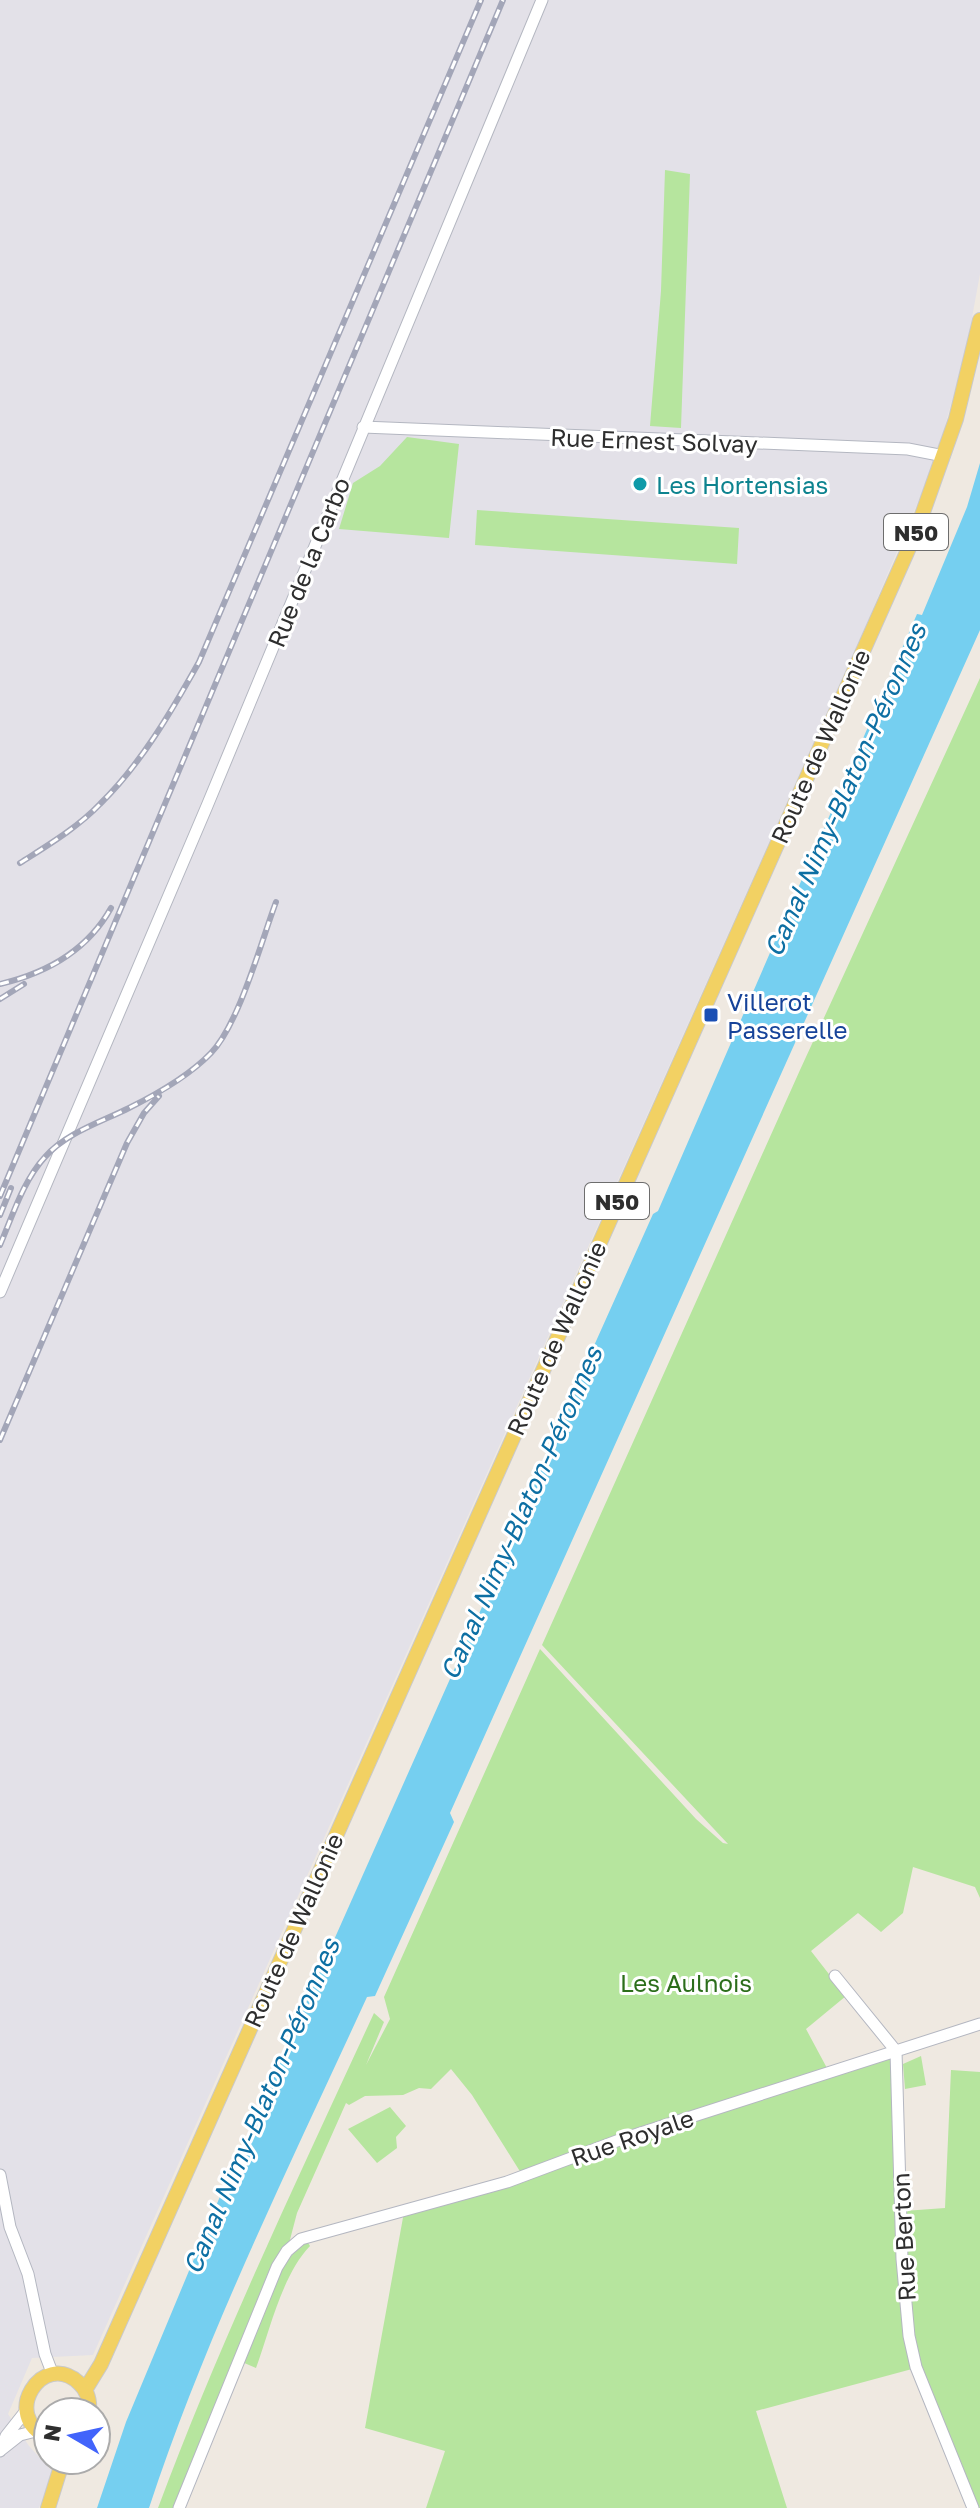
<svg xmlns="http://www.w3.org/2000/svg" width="980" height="2508" viewBox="0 0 980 2508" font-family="'Golos Text',sans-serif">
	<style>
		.industrial { fill: #e3e1e8 }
		.green { fill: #b6e59e }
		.water { fill: #75cff0 }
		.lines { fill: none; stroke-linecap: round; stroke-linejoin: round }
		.minor-casing { stroke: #b4b7c1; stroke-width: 13 }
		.major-casing { stroke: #c9c9c9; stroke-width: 16 }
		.minor { stroke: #fff; stroke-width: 11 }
		.major { stroke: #f2d163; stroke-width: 14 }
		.rail-casing { stroke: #a3a6b8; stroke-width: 6 }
		.rail { stroke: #fff; stroke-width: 3; stroke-dasharray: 9; stroke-linecap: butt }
		.culture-dot { fill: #0f9aa8; stroke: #fff; stroke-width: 3 }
		.transit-dot { fill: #1a4fb4; stroke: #fff; stroke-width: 3 }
		.labels { text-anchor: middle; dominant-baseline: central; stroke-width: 6; stroke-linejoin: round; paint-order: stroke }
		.shield { fill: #fff; stroke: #6d6d6d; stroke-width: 2 }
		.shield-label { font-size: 22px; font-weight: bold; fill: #2e2e2e }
		.street-label { font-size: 24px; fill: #2e2e2e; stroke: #fff }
		.culture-label { font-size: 24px; fill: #0d838f; stroke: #fff; text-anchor: start }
		.transit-label { font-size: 24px; fill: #164399; stroke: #fff; text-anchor: start }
		.park-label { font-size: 24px; fill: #2c6e1b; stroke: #fff }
		.water-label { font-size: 26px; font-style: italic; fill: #0d6fa3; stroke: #fff }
	</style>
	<rect width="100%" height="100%" fill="#efe9e1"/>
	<path class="industrial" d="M0,0H980V274L966,350L944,429L923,490L866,625L93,2355L32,2358L8,2414L29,2446L52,2471L39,2508H0Z"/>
	<path class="green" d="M665,170L690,174L681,428L650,426L661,291Z
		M407,437L459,444L449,538L339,529L353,483L380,466Z
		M477,510L739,528L737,564L475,545Z
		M980,678V1898L975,1887L913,1867L903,1913L881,1932L858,1913L811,1951L846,1996L806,2029L828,2070L521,2173L472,2095L451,2069L431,2089L419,2088L403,2095L365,2096L349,2105L346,2103L297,2213L287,2251L179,2508H158C221,2339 299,2176 374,2013L384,2022L366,2065L390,2019L384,1997L540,1649L696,1819L723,1843L728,1844L542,1645L800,1070Z
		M892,2056L912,2369L756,2411L787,2508H426L445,2451L365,2428L404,2212Z
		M921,2056L926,2085L905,2089L903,2064Z
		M951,2070L980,2072V2508H977L919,2365L911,2334L904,2211L945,2208Z
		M390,2107L406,2126L396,2137L397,2148L377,2163L348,2129Z
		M307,2241L310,2246C282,2275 270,2330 256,2368L242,2362C258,2322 270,2268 307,2241Z"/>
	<path class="water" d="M980,463V630L450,1813L454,1822L375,1996L367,1997C290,2165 207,2332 149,2508H97L126,2422L221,2194L514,1535L511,1531L653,1214L658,1211L917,614L922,615L967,507Z"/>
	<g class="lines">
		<defs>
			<path id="minor" d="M363,427L908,449L944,456
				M0,1292L207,806L542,0
				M835,1976L896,2051L902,2259L909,2336L916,2367L973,2508
				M0,2175L10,2227L28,2274L45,2354L53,2375
				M1,2450L20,2435L36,2431
				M0,2451L6,2436L25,2412
				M179,2508L277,2267L287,2251L301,2239L507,2182L622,2139L980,2024"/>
			<path id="major" d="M85,2390L101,2364L916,532L956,419L980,320
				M48,2437C0,2417 42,2349 79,2383C88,2391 90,2401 89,2412
				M48,2508L63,2460"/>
		</defs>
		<use href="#minor" class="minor-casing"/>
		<use href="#major" class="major-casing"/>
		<use href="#minor" class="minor"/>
		<use href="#major" class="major"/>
		<defs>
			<path id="rail" d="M20,863C48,845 77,828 100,804C141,764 171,712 199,662L481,0
				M0,984C47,973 87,951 111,908
				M0,999L24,984
				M0,1196L503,0
				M0,1215L11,1188
				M0,1245C13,1215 23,1181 45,1157C66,1133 101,1122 129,1108C157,1094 189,1076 211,1053C239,1024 261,942 276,902
				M0,1440L127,1143L144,1113L159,1096"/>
		</defs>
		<use href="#rail" class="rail-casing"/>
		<use href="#rail" class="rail"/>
	</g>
	<circle class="culture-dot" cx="640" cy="484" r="8"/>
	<rect class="transit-dot" x="703" y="1007" width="16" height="16" rx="4"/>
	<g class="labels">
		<g class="shield">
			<rect x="884" y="514" width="64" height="36" rx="6"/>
			<rect x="585" y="1183" width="64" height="36" rx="6"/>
		</g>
		<g class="shield-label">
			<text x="916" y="532">N50</text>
			<text x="617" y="1201">N50</text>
		</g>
		<g class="street-label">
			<text transform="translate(654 440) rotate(2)">Rue Ernest Solvay</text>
			<text transform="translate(308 562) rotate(-68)">Rue de la Carbo</text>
			<text transform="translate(820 746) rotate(-66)">Route de Wallonie</text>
			<text transform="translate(556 1338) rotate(-66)">Route de Wallonie</text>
			<text transform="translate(293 1930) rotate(-66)">Route de Wallonie</text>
			<text transform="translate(632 2137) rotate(-19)">Rue Royale</text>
			<text transform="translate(903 2237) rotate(-93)">Rue Berton</text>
		</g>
		<g class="culture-label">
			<text x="656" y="484">Les Hortensias</text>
		</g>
		<g class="transit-label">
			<text x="727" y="1001">Villerot<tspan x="727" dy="28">Passerelle</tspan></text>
		</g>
		<g class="park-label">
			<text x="686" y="1982">Les Aulnois</text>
		</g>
		<g class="water-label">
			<text transform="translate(845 790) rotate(-66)">Canal Nimy-Blaton-Péronnes</text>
			<text transform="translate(521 1513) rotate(-66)">Canal Nimy-Blaton-Péronnes</text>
			<text transform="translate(261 2106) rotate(-67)">Canal Nimy-Blaton-Péronnes</text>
		</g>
	</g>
	<g transform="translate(72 2436) rotate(279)"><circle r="38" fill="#ffffff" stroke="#ababab" stroke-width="2"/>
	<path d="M0-6L14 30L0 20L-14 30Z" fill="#4264fb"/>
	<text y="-12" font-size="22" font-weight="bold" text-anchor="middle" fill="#2e2e2e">N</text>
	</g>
</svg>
